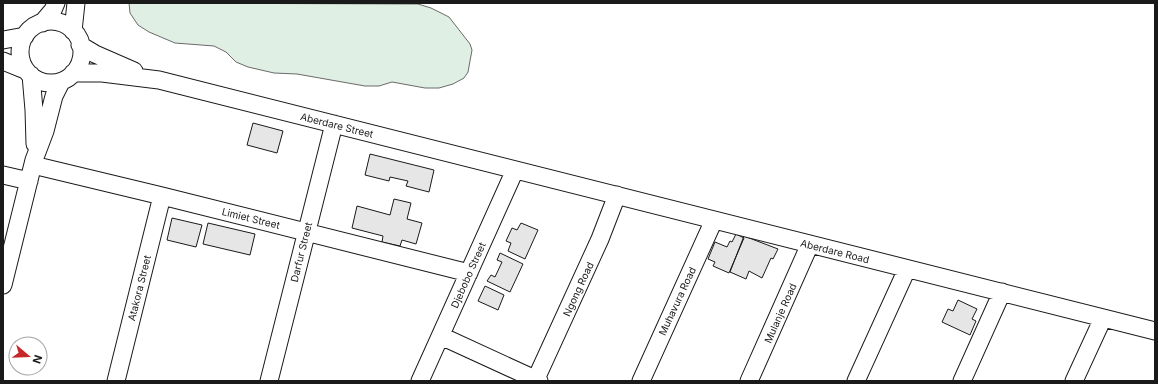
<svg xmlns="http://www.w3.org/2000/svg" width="1158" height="384" viewBox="0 0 1158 384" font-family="Inter,sans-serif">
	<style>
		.green { fill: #e0efe3; stroke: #6a6a6a }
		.building { fill: #e6e6e6; stroke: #1a1a1a }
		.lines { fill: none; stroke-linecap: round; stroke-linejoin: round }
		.street-casing { stroke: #1a1a1a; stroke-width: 19 }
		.street { stroke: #fff; stroke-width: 17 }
		.labels { text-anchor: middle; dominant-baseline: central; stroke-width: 3; stroke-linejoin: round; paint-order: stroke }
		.street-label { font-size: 10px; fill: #1a1a1a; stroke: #fff }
	</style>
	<rect width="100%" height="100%" fill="#fff"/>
	<path class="green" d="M129,3L418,4L431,8L449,17L470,44L472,50L468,72L464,78L453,84L439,88H425L392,82L379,86H365L297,74L274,73L248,67L236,62L226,52L214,46L175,43L149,32L138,25L130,13Z"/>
	<path class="building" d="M253,123L283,131L277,153L247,145Z
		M370,154L434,170L429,192L406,186L408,181L390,177L389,181L365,175Z
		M394,199L411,203L407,219L422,223L416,244L402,240L400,246L382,242L383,236L352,228L357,206L390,215Z
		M172,218L202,225L196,247L167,240Z
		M208,223L255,234L250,255L203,244Z
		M521,223L538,230L525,259L508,251L511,243L506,241L512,228L517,230Z
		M736,234L744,238L729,273L713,266L715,262L708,259L715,242L727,247L730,241L732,242Z
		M744,236L778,249L773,259L771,258L762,278L749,271L746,279L730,272Z
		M500,253L523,264L510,292L487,281L491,275L495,277L502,262L497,260Z
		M485,286L504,295L498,310L478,301Z
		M958,300L977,309L972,319L976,321L970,335L942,322L948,309L953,311Z"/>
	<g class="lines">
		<defs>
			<path id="street" d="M20 52a31 31 0 1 1 62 0a31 31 0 1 1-62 0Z
				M42,23L53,10L56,3
				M73,31L76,3
				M3,40L25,36
				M80,45L95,54L134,71
				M3,61L25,70
				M73,73H102L159,80L1155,331
				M31,75L34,110L35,144
				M33,165L162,196L469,273
				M3,175L29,181
				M3,285L34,160L45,131L54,96L61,82
				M441,336L539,381
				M116,381L162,196
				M269,381L334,124
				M420,381L515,170
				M535,381L600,239L617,195
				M641,381L714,220
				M749,381L810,244
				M856,381L907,269
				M962,381L1002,292
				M1074,381L1103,318"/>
		</defs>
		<use href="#street" class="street-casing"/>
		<use href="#street" class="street"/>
	</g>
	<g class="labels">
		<g class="street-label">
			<text transform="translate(337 125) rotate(14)">Aberdare Street</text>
			<text transform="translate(251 218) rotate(14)">Limiet Street</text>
			<text transform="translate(835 251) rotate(14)">Aberdare Road</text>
			<text transform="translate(301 252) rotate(-76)">Darfur Street</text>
			<text transform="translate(468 275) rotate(-66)">Djebobo Street</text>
			<text transform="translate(139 288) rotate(-76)">Atakora Street</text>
			<text transform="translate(578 289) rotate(-65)">Ngong Road</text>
			<text transform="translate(677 301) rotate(-65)">Muhavura Road</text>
			<text transform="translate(780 313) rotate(-66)">Mulanje Road</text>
		</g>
	</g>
	<rect width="1158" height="384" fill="none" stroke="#1a1a1a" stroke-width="8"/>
	<g transform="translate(28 356) rotate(109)"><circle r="19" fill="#ffffff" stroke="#a3a3a3"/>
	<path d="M0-3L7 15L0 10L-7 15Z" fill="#c62828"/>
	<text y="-6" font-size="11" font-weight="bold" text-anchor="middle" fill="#1a1a1a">N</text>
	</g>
</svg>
